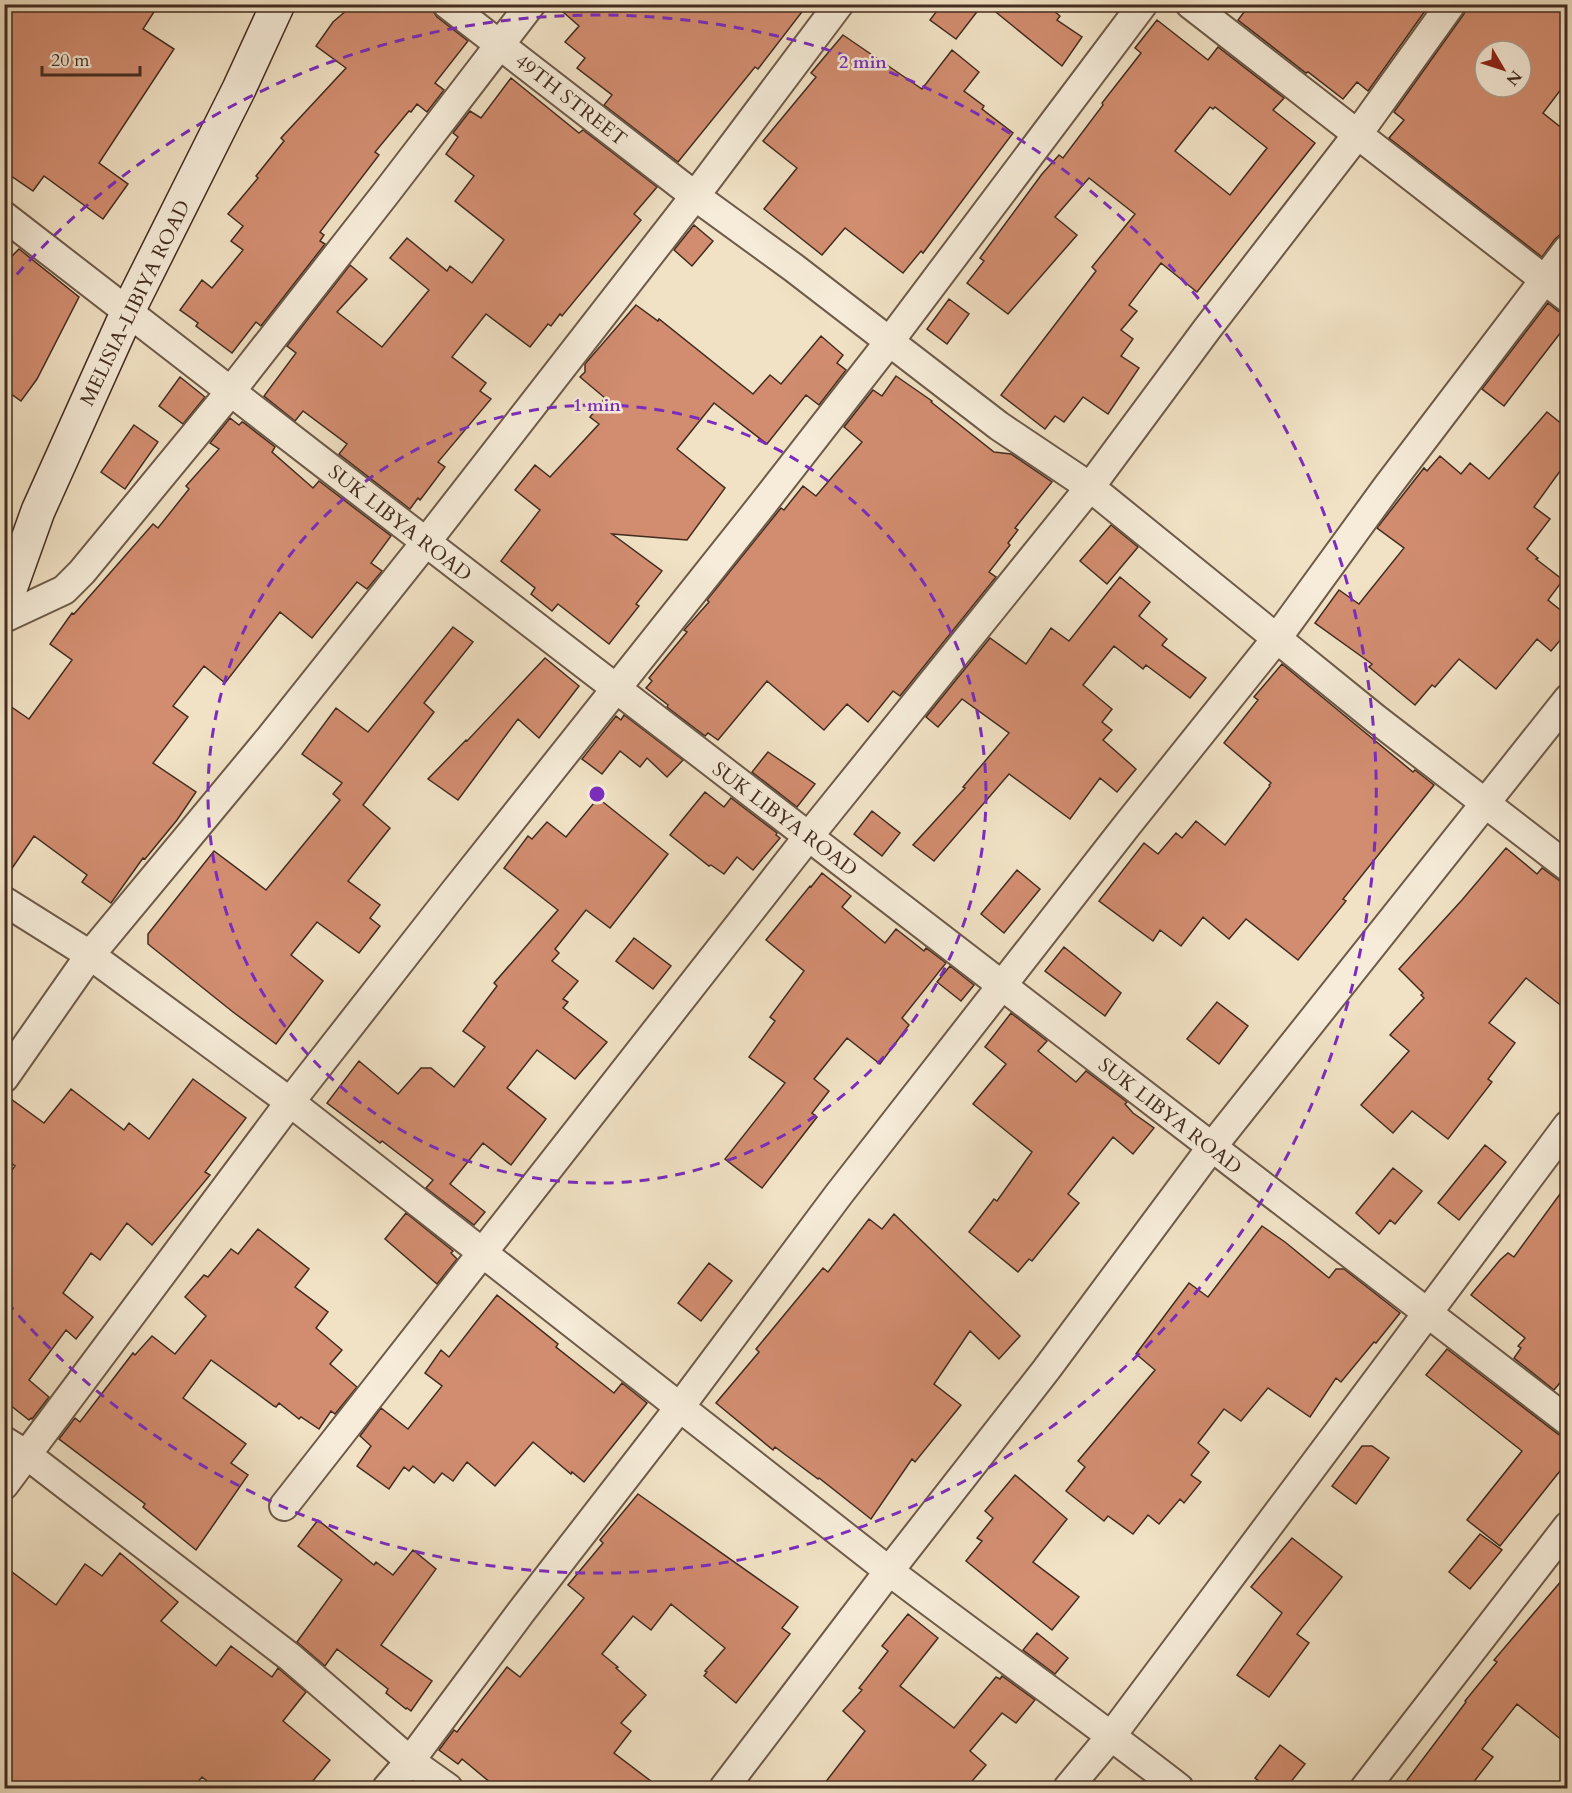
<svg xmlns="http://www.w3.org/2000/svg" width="1572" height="1793" viewBox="0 0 1572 1793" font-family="Cardo,serif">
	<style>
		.building { fill: #d28d70; stroke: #432c20; stroke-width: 1.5; fill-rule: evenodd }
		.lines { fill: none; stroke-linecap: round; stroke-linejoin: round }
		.street-casing { stroke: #6e5a49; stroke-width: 32 }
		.secondary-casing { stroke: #432c20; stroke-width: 36 }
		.street { stroke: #f6ecd9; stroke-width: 28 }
		.secondary { stroke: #f6ecd9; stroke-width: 33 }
		.ring { fill: none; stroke: #7b2cbf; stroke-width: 3; stroke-dasharray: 10 8 }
		.labels { text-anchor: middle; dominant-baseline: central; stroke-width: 5; stroke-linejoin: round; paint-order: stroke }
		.street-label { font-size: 20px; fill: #432c20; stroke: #f6ecd9 }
		.centre { fill: #7b2cbf; stroke: #f6ecd9; stroke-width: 3 }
		.ring-label { font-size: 18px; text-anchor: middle; font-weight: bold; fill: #7b2cbf; stroke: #f6ecd9; stroke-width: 5; stroke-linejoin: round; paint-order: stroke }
	</style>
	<rect width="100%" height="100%" fill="#f1e2c5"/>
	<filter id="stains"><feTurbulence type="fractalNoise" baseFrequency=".00333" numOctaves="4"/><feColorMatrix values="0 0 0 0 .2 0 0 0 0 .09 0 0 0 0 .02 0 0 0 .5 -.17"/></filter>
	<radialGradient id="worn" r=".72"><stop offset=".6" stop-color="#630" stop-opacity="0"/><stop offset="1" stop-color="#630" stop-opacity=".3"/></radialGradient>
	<path class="building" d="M4,4H159L143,29L174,49L99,163L128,184L103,219L44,176L33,191L4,171Z
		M354,4H428L437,17L468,41L435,83L444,90L427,112L417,104L411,112L409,111L375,152L379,155L320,232L324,235L320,241L325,244L261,326L256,322L232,353L196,326L198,323L180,310L202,280L212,288L243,250L231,241L243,226L228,214L258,178L256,176L284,141L281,138L346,68L316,46L333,22Z
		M554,4H808L758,69L755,67L678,162L604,105L612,95L577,68L585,58L565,42L579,26Z
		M942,4H983L956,39L930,20Z
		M986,4H1046L1060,16L1057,20L1082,37L1062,66Z
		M1250,4H1430L1368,91L1357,82L1343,99L1308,72L1306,73L1238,20Z
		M1467,4H1568V80L1543,113L1568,133V233L1561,234L1555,239L1542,257L1389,138L1404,120L1394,112L1464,14ZM1485,51H1521V87H1485Z
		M1157,20L1208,60L1218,47L1284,98L1273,110L1315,143L1197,292L1161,263L1129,305L1137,311L1121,330L1133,339L1121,356L1139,368L1108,414L1083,397L1064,422L1055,416L1045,429L1001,395L1096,271L1092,267L1135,214L1089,178L1055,217L1077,235L1008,314L967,283L984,261L980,258L1042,174L1059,155L1063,158L1103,105L1102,103L1141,53L1135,48ZM1210,107L1213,109L1215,107L1267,148L1230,195L1175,151Z
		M843,35L922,89L952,50L979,72L964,91L984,106L982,109L1013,133L923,253L921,251L903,273L845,228L822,255L764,209L797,168L763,141L816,77L811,73Z
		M511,78L579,133L583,130L657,187L634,214L641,220L562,316L560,314L551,326L548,324L530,347L486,314L452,357L486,383L480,391L491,399L438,462L445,467L420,500L418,498L410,509L339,454L347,444L303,411L295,421L264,396L296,353L287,346L350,265L367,279L337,312L382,347L429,290L390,258L407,238L447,271L450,266L472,283L504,240L455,201L474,176L446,154L458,137L453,133L470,111L481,118Z
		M694,225L713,241L692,266L674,250Z
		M19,249L79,297L37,379L21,401L4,389V264Z
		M949,299L969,314L947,344L927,329Z
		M1548,303L1558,311L1568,314V323L1504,406L1482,389Z
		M636,305L658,321L659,319L753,394L770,375L781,384L821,336L843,355L837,363L846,370L819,405L806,395L767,444L714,403L677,449L725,488L687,540L612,534L662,571L636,604L639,606L609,644L558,604L552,611L531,594L535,588L501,561L540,510L515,490L535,465L550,477L599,424L590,417L605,398L580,377L585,372V364Z
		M896,376L932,401L931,402L994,452L1011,454L1052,482L1015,528L1018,530L1008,543L1010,545L989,572L996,577L900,696L893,691L868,722L847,704L824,730L767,681L718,740L708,733L705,736L667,707L668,705L646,688L652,681L649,678L687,632L684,630L709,602L707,600L781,508L784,510L803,486L816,496L862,442L844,427L873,390L882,396Z
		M180,377L205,397L183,424L159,406Z
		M1547,412L1568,429V460L1534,507L1550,519L1527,549L1538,558L1536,559L1563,580L1548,600L1568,616V631L1551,651L1537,639L1496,689L1459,659L1435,687L1432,685L1415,705L1369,667L1372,664L1315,623L1339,590L1359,604L1404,548L1377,528L1424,468L1427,471L1440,456L1461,474L1470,463L1489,479Z
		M230,418L239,425L242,422L244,423L275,447L272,452L313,488L319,481L391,536L371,563L382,571L367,589L357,582L312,638L280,612L225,683L204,666L173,706L188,717L153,763L196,792L177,820L145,859L143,858L111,903L82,882L87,875L34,836L4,880V702L29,719L72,660L50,644L72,613L74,614L153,524L158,528L189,489L186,486L219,449L210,443Z
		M134,425L158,442L125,489L101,472Z
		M1111,525L1138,547L1107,584L1080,561Z
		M1120,577L1150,602L1139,616L1167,639L1162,645L1206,678L1190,698L1146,665L1143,669L1114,646L1083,685L1112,709L1102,722L1112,730L1103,740L1136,769L1117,792L1100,778L1070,819L1009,774L934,861L913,845L965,788L963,787L1009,733L962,699L938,727L926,717L990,638L1026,664L1051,628L1069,641Z
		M453,627L473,642L424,703L434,712L363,805L390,828L348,881L380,905L370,918L380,926L359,953L317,922L291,955L323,981L276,1044L233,1012L148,944V934L214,851L266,890L340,800L333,794L342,783L302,754L336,708L368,732Z
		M545,658L579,686L539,738L518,719L458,800L428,779L466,740L467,741Z
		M1282,664L1413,772L1415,770L1434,785L1343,899L1346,901L1298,960L1246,919L1229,939L1203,917L1181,946L1160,930L1153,941L1099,901L1144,843L1158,854L1176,833L1182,838L1196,821L1225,845L1270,786L1269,785L1271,783L1224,743L1258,700L1254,697Z
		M624,715L683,760L667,777L647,758L640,767L620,751L602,774L582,759L616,716L621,720Z
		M768,752L815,784L797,807L752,772Z
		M705,792L724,807L731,798L777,833L776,835L780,838L753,870L737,857L724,874L711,865L709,866L670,835Z
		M598,798L668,854L610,928L586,910L555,949L559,953L552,961L578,981L563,999L568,1002L563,1008L607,1042L575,1079L537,1050L507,1088L546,1119L511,1165L483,1143L450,1184L485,1212L474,1225L426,1188L433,1180L382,1141L380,1143L327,1103L359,1061L398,1094L421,1068H431L454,1087L485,1047L463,1031L497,986L494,983L558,910L504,868L528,836L532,839L547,822L566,837Z
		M872,811L900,833L882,856L854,834Z
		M1506,848L1537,874L1542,868L1568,887V1011L1526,978L1489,1023L1515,1043L1488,1079L1492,1082L1448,1139L1412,1111L1393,1133L1361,1105L1409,1051L1390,1035L1424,998L1421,995L1423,993L1399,969L1462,900Z
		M1017,870L1040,889L1004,933L981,914Z
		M822,873L851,896L842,907L885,943L896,929L924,951L926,948L946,963L902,1018L909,1025L880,1064L847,1038L814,1079L829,1091L812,1113L817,1117L762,1188L725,1159L785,1083L749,1057L775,1021L770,1017L804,971L766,940L810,886L811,887Z
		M634,938L671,966L653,989L616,961Z
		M1064,947L1121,993L1105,1016L1045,971Z
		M950,966L974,985L961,1001L937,982Z
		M1217,1002L1248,1026L1219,1064L1187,1039Z
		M1011,1013L1047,1041L1038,1051L1076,1082L1086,1071L1127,1102L1125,1104L1133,1113L1154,1128L1133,1154L1113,1137L1068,1194L1079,1203L1032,1261L1029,1259L1018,1272L969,1232L994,1199L997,1201L1032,1152L973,1104L1006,1064L985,1047Z
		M193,1079L246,1118L205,1172L210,1175L152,1245L127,1223L100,1260L91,1253L63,1293L93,1317L76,1339L66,1330L29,1380L49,1397L32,1419L31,1418L29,1420L10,1405L4,1413V1180L15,1166L4,1158V1094L44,1123L71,1089L124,1130L129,1123L149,1139Z
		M1485,1145L1506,1162L1459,1220L1438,1203Z
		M1393,1168L1422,1191L1395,1224L1390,1220L1379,1234L1356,1213Z
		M1568,1183V1373L1554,1390L1514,1358L1521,1348L1518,1346L1525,1338L1471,1295L1500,1260L1508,1253L1514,1257Z
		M406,1213L453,1251L451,1253L457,1259L437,1284L385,1239Z
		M894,1214L1020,1336L999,1359L970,1331L934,1384L961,1405L915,1462L912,1459L871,1519L819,1478L818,1479L775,1447L773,1450L716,1403L759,1352L756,1349L823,1268L828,1272L869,1219L882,1229Z
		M1262,1226L1285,1242L1329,1278L1336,1269H1344L1400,1313L1376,1343L1374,1342L1341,1382L1336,1378L1310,1417L1268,1388L1241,1421L1224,1409L1198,1443L1209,1452L1191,1475L1201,1482L1184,1503L1180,1499L1159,1524L1148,1515L1133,1534L1108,1516L1104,1521L1066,1491L1085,1467L1078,1461L1155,1370L1136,1354L1189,1283L1208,1297Z
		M258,1229L309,1269L295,1287L328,1312L316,1328L342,1350L330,1364L357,1387L335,1414L331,1411L319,1429L301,1417L299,1419L279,1403L276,1407L274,1406L211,1360L183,1398L246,1444L231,1463L248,1475L196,1550L143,1507L145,1504L59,1439L75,1418L80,1422L133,1353L135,1355L152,1336L175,1354L206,1316L185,1297L204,1275L208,1277L231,1249L238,1254Z
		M709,1263L732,1281L701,1321L678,1303Z
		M497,1295L558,1344L556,1347L614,1393L622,1383L647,1403L584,1482L572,1472L571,1474L533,1442L495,1486L467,1462L453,1481L442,1473L434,1483L413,1466L409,1471L404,1467L389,1489L357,1466L371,1446L360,1436L381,1408L408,1429L442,1386L425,1373L441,1350L449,1357Z
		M1447,1349L1558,1434L1568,1439V1461L1500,1546L1467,1520L1522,1451L1426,1375Z
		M1362,1446H1372L1389,1458L1356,1504L1332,1486Z
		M1015,1475L1067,1519L1033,1562L1079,1597L1052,1630L966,1561L982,1541L977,1538L993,1518L985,1511Z
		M638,1494L798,1607L782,1628L790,1634L736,1703L704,1676L707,1672L705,1671L725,1648L671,1604L651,1630L633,1616L602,1654L618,1667L616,1668L646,1695L621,1723L631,1731L614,1753L660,1788H497L462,1759L458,1764L439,1750L454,1730L457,1732L507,1667L520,1677L584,1598L568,1585L603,1543L600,1540Z
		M318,1520L374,1565L376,1562L393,1575L413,1550L436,1569L381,1645L432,1681L411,1711L407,1708L406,1709L386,1693L388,1689L337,1649L325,1666L297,1642L342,1580L298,1546Z
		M1480,1534L1502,1550L1470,1589L1449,1572Z
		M1292,1538L1342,1577L1297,1634L1309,1643L1269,1697L1237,1675L1282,1613L1251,1587Z
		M120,1553L178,1602L161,1621L216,1666L231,1646L272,1677L278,1668L306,1692L283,1721L330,1760L307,1788H216L202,1777L193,1788H4V1566L56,1605L85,1564L102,1576Z
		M1568,1573V1745L1517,1704L1482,1749L1493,1757L1469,1788H1401L1466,1702L1465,1701L1497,1662L1494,1660Z
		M908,1614L938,1638L900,1686L954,1728L996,1677L1000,1679L1002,1676L1035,1700L1016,1723L1002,1713L970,1751L986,1765L966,1788H821L865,1731L843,1711L862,1690L859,1688L888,1651L882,1646Z
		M1037,1633L1068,1658L1055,1674L1023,1650Z
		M1280,1745L1305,1764L1286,1788H1268L1255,1778Z"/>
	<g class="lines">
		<defs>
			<path id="street" d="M447,4L695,196L794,268L999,426L1090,487L1376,719L1568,867
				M1190,4L1568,298
				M4,216L318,459L1568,1421
				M4,618L64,590L82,572L231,391L386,193L531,4
				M4,901L90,955L290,1102L889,1571C985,1644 1084,1714 1179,1788
				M4,1078L90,955L270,738L426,542L695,196L839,4
				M4,1441L27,1455L290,1657L410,1761L448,1788
				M4,1485L290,1102L452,895L762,505L889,342L1143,4
				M284,1506L808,837L1090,487L1207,329L1357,135L1451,4
				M387,1788L410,1761L521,1612L679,1408L839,1194L1128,824L1277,638L1387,487L1568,249
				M724,1788L889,1571L1046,1370L1211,1148L1568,699
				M1068,1788L1112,1735L1568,1125
				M1365,1788L1568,1526"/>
			<path id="secondary" d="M4,606L38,511L128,311L239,89L278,4"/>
		</defs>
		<use href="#street" class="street-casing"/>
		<use href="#secondary" class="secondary-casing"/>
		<use href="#street" class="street"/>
		<use href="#secondary" class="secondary"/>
	</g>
	<g class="ring">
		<circle cx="597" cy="794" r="389"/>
		<path d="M5 288A779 779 0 1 1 5 1300"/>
	</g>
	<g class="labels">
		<g class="street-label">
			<text transform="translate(571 100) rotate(38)">49TH STREET</text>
			<text transform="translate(135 303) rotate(-64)">MELISIA-LIBIYA ROAD</text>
			<text transform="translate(400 523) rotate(38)">SUK LIBYA ROAD</text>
			<text transform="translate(785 819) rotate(37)">SUK LIBYA ROAD</text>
			<text transform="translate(1170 1116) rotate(38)">SUK LIBYA ROAD</text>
		</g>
	</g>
	<circle cx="597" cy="794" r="9" class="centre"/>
	<g class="ring-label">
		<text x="863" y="68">2 min</text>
		<text x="597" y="411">1 min</text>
	</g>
	<rect width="1572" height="1793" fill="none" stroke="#f1e2c5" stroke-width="24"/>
	<rect x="6" y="6" width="1560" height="1781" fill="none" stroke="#432c20" stroke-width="3"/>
	<rect x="12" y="12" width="1548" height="1769" fill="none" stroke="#432c20" stroke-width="1.5"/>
	<g transform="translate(1503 69) rotate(129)"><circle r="28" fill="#f6ecd9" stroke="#ae9f8f" stroke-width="1.5"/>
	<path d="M0-4.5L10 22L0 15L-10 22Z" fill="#8f2418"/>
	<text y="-9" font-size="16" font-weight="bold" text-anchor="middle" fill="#432c20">N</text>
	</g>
	<path d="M42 66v9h98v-9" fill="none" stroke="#432c20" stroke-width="3"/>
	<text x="51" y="66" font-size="18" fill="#432c20" stroke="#f6ecd9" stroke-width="4.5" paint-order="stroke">20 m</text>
	<rect width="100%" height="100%" filter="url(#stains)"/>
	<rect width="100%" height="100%" fill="url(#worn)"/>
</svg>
